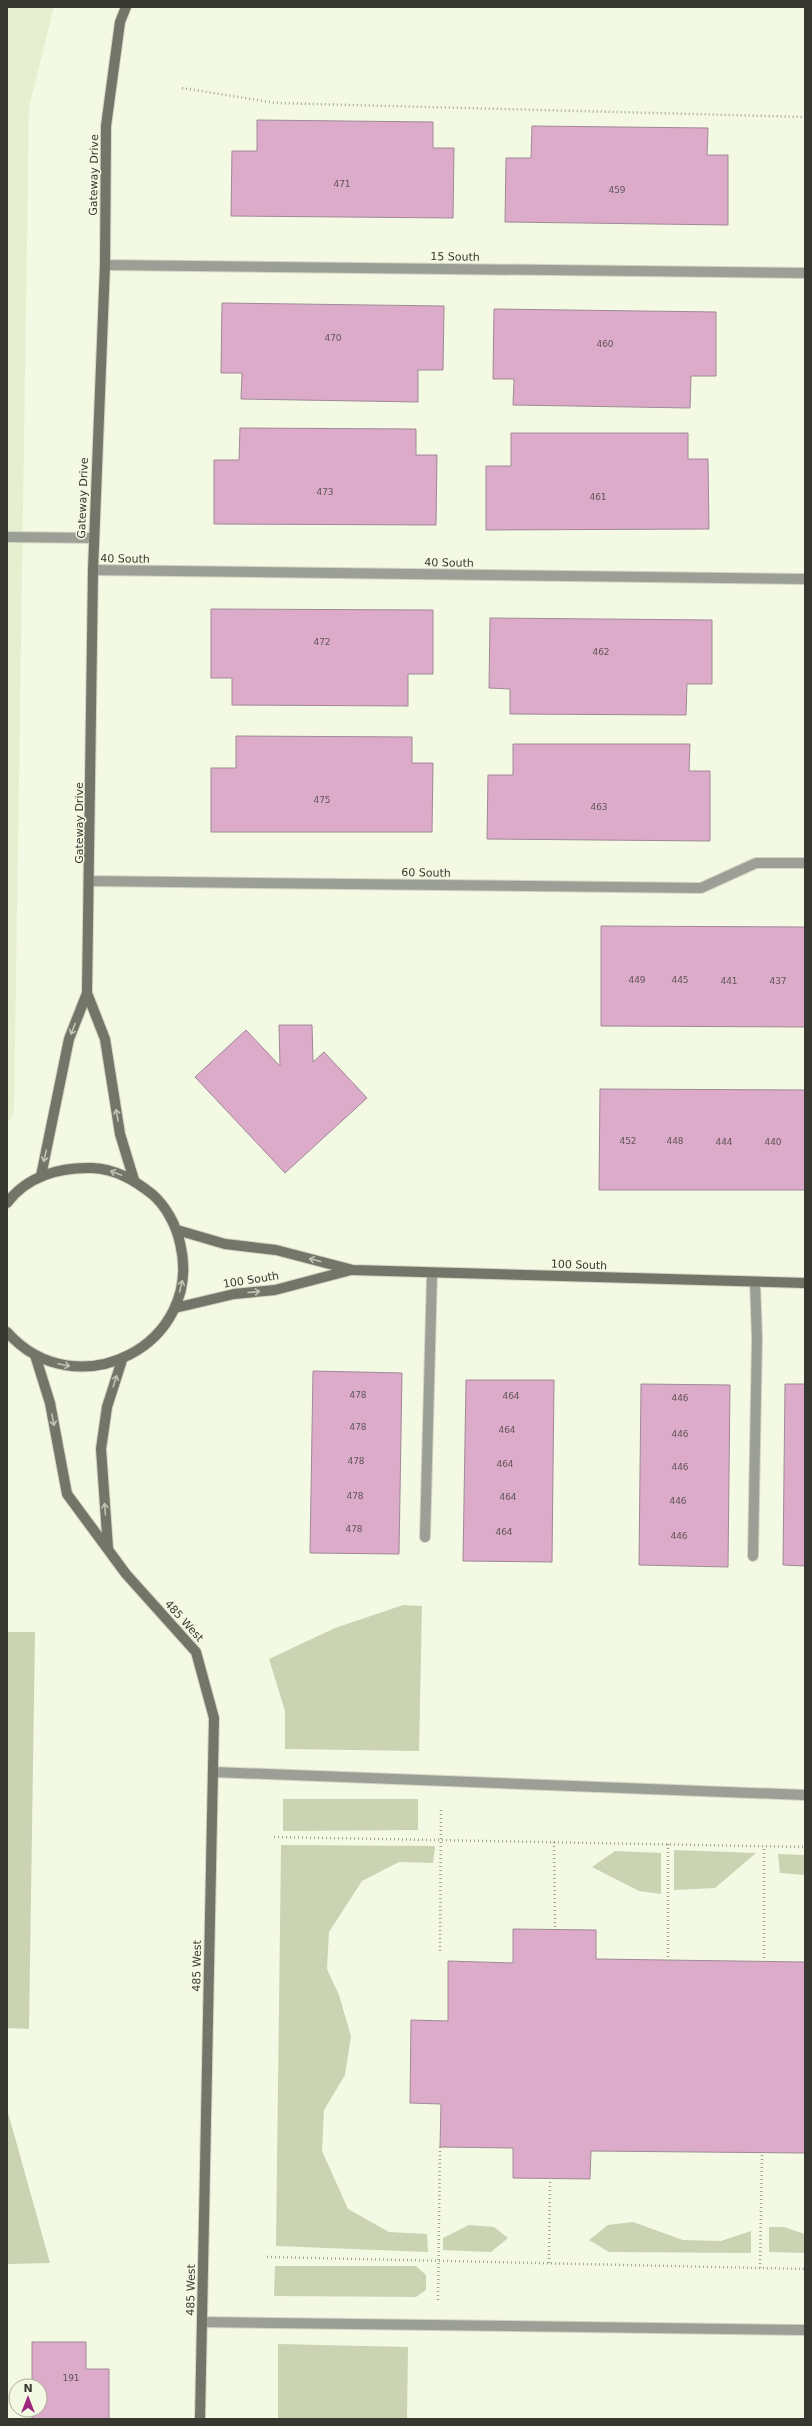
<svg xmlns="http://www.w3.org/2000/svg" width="812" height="2426" viewBox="0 0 812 2426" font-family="'DejaVu Sans',sans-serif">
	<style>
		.built { fill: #e7efd1 }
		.green { fill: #cbd3b3 }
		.building { fill: #dcabca; stroke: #9e8a96 }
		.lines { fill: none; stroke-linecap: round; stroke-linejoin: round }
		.lane-casing { stroke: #d2d6c3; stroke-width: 12 }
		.secondary-casing { stroke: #d2d6c3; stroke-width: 12 }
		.path { stroke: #a1a594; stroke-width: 2.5; stroke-dasharray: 1 3; stroke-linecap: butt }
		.lane { stroke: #9c9f96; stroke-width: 10 }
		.secondary { stroke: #727568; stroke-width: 10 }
		.oneway { stroke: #c0c4b2 }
		.labels { text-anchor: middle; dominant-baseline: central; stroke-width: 3; stroke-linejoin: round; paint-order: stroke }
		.number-label { font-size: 9px; fill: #605556 }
		.street-label { font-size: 11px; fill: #36382f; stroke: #f4f9e3 }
	</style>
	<rect width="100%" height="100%" fill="#f4f9e3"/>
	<path class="built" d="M7,7H54L29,108L14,1114L7,1123Z"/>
	<path class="green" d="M403,1605L422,1606L419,1751L285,1749V1711L269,1659L335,1628Z
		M7,1632H35L29,2029L7,2028Z
		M283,1799H418V1830L283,1831Z
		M281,1845L435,1846L433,1863L399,1862L362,1881L329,1932L327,1969L339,1995L351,2036L345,2075L324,2110L322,2151L348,2209L389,2232L427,2234L428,2252L276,2246Z
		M674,1850L756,1853L715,1888L674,1890Z
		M615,1851L661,1853V1894L639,1891L592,1867Z
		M778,1854L805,1855V1875L780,1873Z
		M7,2109L50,2263L7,2264Z
		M633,2222L683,2240L721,2241L751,2231V2253L609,2252L589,2240L608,2225Z
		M469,2225L494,2227L508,2238L491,2252L443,2250V2238Z
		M769,2227H784L805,2234V2253L769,2252Z
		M275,2266H416L426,2275V2290L416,2297L274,2296Z
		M278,2344L408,2347L407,2419H278Z"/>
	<path class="building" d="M257,120L433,122V148H454L453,218L231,216L232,151H257Z
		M532,126L708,128L707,155H728V225L505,222L506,158H531Z
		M222,303L444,306L443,370H418V402L241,399L242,373H221Z
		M494,309L716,312V376H691L690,408L513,405L514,379H493Z
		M240,428L416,429V455H437L436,525L214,524V460H239Z
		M511,433H688V459H708L709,529L486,530V466H511Z
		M211,609L433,610V674H408V706L232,705V678H211Z
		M490,618L712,620V684H687L686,715L510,714V689L489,688Z
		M236,736L412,737V763H433L432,832H211V768H236Z
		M513,744H690L689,771H710V841L487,839L488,775H513Z
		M601,926L805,927V1027L601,1026Z
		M279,1025H312L313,1062L324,1052L367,1098L285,1173L195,1077L246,1030L280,1066Z
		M600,1089L805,1090V1190H599Z
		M313,1371L402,1373L399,1554L310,1553Z
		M466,1380H554L552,1562L463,1561Z
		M641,1384L730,1385L728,1567L639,1565Z
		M785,1384H805V1566L783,1565Z
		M513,1929L596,1930V1959L805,1962V2153L591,2151L590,2179L513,2178V2148L440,2147L441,2104L410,2103L411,2020L448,2021V1961L513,1963Z
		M32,2342H86V2369H109V2419H32V2410H40V2386H32Z"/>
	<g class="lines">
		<defs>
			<path id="lane" d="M105,265L805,273
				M7,537L94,538
				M93,570L805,579
				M90,881L701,888L756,863H805
				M425,1537L432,1273
				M753,1556L757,1338L755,1282
				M213,1772L805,1795
				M202,2322L805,2330"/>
			<path id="secondary" d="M87,993L105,1039L120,1134L134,1180
				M41,1176L69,1039L87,993L93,570L105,265L106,126L120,22L126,7
				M7,1203C27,1176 60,1167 92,1168C116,1169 134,1180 152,1194C166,1206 176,1225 180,1243C205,1345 76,1410 7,1332
				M177,1230L225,1244L276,1250L353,1270L805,1283
				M175,1308L234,1294L275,1290L351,1270
				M35,1355L50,1403L67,1494L126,1574L196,1652L214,1718L200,2419
				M108,1548L101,1449L107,1407L122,1360"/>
		</defs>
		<use href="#lane" class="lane-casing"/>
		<use href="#secondary" class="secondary-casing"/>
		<path class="path" d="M182,88L276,103L805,117
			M274,1837L805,1847
			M554,1842L555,1929
			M668,1844V1961
			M440,1951L441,1807
			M764,1962V1846
			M267,2257L805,2269
			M549,2263L550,2178
			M760,2268L762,2153
			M438,2300L440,2147"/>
		<use href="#lane" class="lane"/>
		<use href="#secondary" class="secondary"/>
	</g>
	<defs><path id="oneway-shaft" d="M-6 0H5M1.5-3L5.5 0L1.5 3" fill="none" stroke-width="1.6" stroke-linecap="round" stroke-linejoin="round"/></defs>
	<g class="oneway">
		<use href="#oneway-shaft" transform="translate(73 1029) rotate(112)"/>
		<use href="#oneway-shaft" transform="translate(117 1115) rotate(-101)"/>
		<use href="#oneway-shaft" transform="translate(45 1156) rotate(103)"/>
		<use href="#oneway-shaft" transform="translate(116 1173) rotate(-159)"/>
		<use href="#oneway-shaft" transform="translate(315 1260) rotate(-166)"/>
		<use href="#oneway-shaft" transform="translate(181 1286) rotate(-76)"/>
		<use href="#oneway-shaft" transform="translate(254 1292) rotate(-5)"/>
		<use href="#oneway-shaft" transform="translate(64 1365) rotate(12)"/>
		<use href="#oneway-shaft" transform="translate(115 1381) rotate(-72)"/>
		<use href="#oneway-shaft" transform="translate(53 1420) rotate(79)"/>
		<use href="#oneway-shaft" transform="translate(105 1509) rotate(-94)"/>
	</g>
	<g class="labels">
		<g class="number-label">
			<text x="342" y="184">471</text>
			<text x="617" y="190">459</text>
			<text x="333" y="338">470</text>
			<text x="605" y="344">460</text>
			<text x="325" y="492">473</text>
			<text x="598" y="497">461</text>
			<text x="322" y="642">472</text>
			<text x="601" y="652">462</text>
			<text x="322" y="800">475</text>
			<text x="599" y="807">463</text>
			<text x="637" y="980">449</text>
			<text x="680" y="980">445</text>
			<text x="729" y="981">441</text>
			<text x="778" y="981">437</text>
			<text x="628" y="1141">452</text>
			<text x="675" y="1141">448</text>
			<text x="724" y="1142">444</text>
			<text x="773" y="1142">440</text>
			<text x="358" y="1395">478</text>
			<text x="511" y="1396">464</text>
			<text x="680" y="1398">446</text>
			<text x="358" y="1427">478</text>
			<text x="507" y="1430">464</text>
			<text x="680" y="1434">446</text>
			<text x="356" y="1461">478</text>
			<text x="505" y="1464">464</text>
			<text x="680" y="1467">446</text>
			<text x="355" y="1496">478</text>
			<text x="508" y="1497">464</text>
			<text x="678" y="1501">446</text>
			<text x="354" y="1529">478</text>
			<text x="504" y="1532">464</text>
			<text x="679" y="1536">446</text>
			<text x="71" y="2378">191</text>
		</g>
		<g class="street-label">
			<text transform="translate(94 175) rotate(-89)">Gateway Drive</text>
			<text transform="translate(455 257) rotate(1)">15 South</text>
			<text transform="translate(83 498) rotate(-88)">Gateway Drive</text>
			<text transform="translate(125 559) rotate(1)">40 South</text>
			<text transform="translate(449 563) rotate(1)">40 South</text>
			<text transform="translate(79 823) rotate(-90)">Gateway Drive</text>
			<text transform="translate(426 873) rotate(1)">60 South</text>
			<text transform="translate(579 1265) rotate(2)">100 South</text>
			<text transform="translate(251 1280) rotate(-9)">100 South</text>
			<text transform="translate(184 1621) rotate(48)">485 West</text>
			<text transform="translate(197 1966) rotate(-89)">485 West</text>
			<text transform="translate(191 2290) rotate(-89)">485 West</text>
		</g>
	</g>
	<rect width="812" height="2426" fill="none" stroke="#36382f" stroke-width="16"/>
	<g transform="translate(28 2398)"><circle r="19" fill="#f4f9e3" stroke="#a8ac9b"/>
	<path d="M0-3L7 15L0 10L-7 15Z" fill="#9e257d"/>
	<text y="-6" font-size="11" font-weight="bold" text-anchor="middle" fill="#36382f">N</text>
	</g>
</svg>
